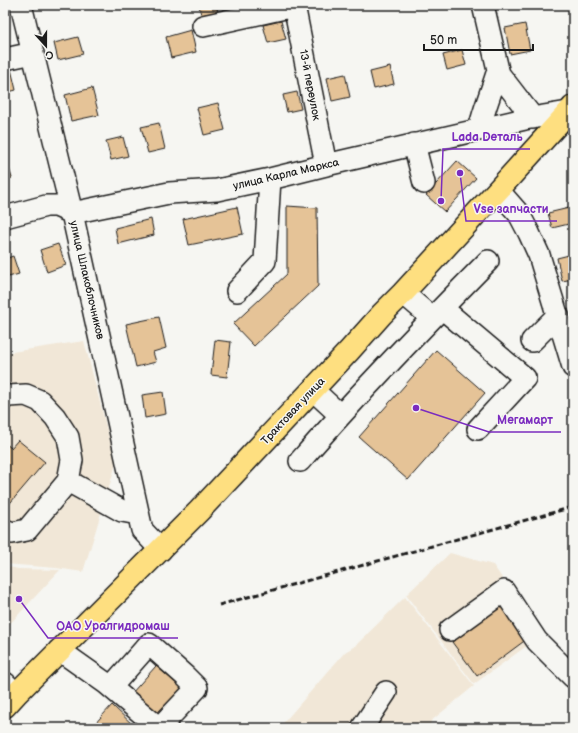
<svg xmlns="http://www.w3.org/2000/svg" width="578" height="733" viewBox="0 0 578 733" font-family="'Balsamiq Sans',sans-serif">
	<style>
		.built { fill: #f1e7d7 }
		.building { fill: #e5c397; stroke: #1c1c1c }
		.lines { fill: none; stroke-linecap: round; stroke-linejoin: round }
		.minor-casing { stroke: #1c1c1c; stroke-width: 24 }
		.major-casing { stroke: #1c1c1c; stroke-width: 25 }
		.minor { stroke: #f6f6f2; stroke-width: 21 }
		.major { stroke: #fedf80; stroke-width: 22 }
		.rail { stroke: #1c1c1c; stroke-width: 3; stroke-dasharray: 6 3; stroke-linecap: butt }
		.labels { text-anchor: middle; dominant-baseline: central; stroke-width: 3; stroke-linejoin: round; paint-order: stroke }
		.street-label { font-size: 11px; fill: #1c1c1c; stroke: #f6f6f2 }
		.leader { fill: none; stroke: #7b2cbf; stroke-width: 1.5 }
		.callout-dot { fill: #7b2cbf; stroke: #f6f6f2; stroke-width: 1.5 }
		.callout-label { font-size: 12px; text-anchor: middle; font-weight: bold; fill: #7b2cbf; stroke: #f6f6f2; stroke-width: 3; stroke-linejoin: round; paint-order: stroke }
	</style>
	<rect width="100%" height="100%" fill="#f6f6f2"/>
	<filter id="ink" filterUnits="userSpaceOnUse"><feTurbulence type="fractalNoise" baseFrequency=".025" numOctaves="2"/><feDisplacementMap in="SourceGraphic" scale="8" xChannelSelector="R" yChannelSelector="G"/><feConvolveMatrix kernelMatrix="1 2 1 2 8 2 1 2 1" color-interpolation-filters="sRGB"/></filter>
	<g filter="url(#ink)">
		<path class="built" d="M84,341L116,464L83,572L56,568L5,564V353Z
			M450,553L493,565L542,635L474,684L406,595Z
			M5,566L18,569L60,570L5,629Z
			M405,597L474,686L431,721L429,728H279L345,652L355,646Z"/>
		<path class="building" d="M199,5H216L218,12L201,15Z
			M281,21L286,39L268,43L263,25Z
			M525,24L530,50L510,54L505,28Z
			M191,30L196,52L171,58L166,37Z
			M78,37L83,54L58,60L54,43Z
			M462,50L466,65L447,70L443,55Z
			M390,67L394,84L374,89L370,72Z
			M11,69L16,90L5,93V71Z
			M345,74L350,97L332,101L327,78Z
			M92,88L99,115L71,121L65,95Z
			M297,92L301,109L287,112L283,95Z
			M218,103L225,130L204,135L197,108Z
			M159,123L165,149L148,153L141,127Z
			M123,137L128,156L111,160L106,141Z
			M5,155L12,178L5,180Z
			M457,161L476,178L445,212L426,195Z
			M287,206L317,208L318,286L254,346L233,324L287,274Z
			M237,207L243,234L189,245L183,219Z
			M569,208L573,223L552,228L548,213Z
			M151,219L154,235L118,244L115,228Z
			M58,244L66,265L47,272L40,250Z
			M573,254V279L562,281L557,258Z
			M13,256L19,274L5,278V259Z
			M159,317L166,348L153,352L156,362L136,367L126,324Z
			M215,340L231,342L227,377L211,375Z
			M436,350L485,393L408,480L359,437Z
			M163,392L166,414L145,418L142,395Z
			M18,440L45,462L5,509V443L11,448Z
			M506,602L531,636L477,676L452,642Z
			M156,666L183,689L158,717L131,694Z
			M112,705L136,728H91Z"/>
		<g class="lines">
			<defs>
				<path id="minor" d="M21,5L72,213L142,530L161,550
					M294,5L326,165
					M483,5L499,74L533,118
					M203,26L294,6
					M5,59L33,53
					M479,130C484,109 492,90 498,70
					M414,144L424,183
					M498,190L519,214L529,233L539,255L573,367
					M5,217L46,206H56L72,213L169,193L217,190L270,179L326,165L525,119L568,112
					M237,291L265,261L270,179
					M403,293L432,318
					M442,308L525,378L478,429
					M532,341L558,315
					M313,390L340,415
					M5,398L8,396L26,395L40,401L55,417L68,437L72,460L68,481L27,530L12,533L5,530
					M300,461C360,392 424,326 488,261
					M68,481L122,511L138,514
					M450,630L504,591L537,641L573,677
					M59,650L107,684L159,728
					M5,683L16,694
					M111,687L149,644L185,676L197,688L159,728
					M362,728L386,692"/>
				<path id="major" d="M5,706L16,694L199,511L349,351L382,314L403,293L498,190L573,107"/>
			</defs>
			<use href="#minor" class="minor-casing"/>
			<use href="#major" class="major-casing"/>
			<use href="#minor" class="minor"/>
			<use href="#major" class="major"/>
			<path class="rail" d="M219,605L573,507"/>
		</g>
	</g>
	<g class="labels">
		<g class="street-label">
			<text transform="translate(310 85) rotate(79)">13-й переулок</text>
			<text transform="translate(286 174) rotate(-13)">улица Карла Маркса</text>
			<text transform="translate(87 280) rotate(77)">улица Шлакоблочников</text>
			<text transform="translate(293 411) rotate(-47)">Трактовая улица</text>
		</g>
	</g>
	<path class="leader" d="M441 201L443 149H530M460 173L466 221H557M416 408L489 432H561M19 599L48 638H178"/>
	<g class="callout-dot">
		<circle cx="441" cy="201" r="4"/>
		<circle cx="460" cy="173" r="4"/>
		<circle cx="416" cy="408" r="4"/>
		<circle cx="19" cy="599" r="4"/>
	</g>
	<g class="callout-label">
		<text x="487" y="141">Lada Dеталь</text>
		<text x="511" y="213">Vse запчасти</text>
		<text x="525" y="424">Мегамарт</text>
		<text x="113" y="630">ОАО Уралгидромаш</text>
	</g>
	<rect width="578" height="733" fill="none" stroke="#f6f6f2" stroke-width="20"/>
	<rect x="10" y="10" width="558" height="713" fill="none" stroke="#1c1c1c" stroke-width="1.5" filter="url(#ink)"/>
	<g transform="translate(46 46) rotate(159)" stroke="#f6f6f2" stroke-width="3" paint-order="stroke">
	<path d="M0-3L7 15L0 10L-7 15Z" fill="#1c1c1c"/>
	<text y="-6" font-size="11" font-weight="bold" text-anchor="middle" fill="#1c1c1c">С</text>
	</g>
	<path d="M424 44v6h109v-6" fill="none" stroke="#1c1c1c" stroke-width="2"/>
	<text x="430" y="44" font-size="12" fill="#1c1c1c" stroke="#f6f6f2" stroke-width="3" paint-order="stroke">50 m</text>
</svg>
